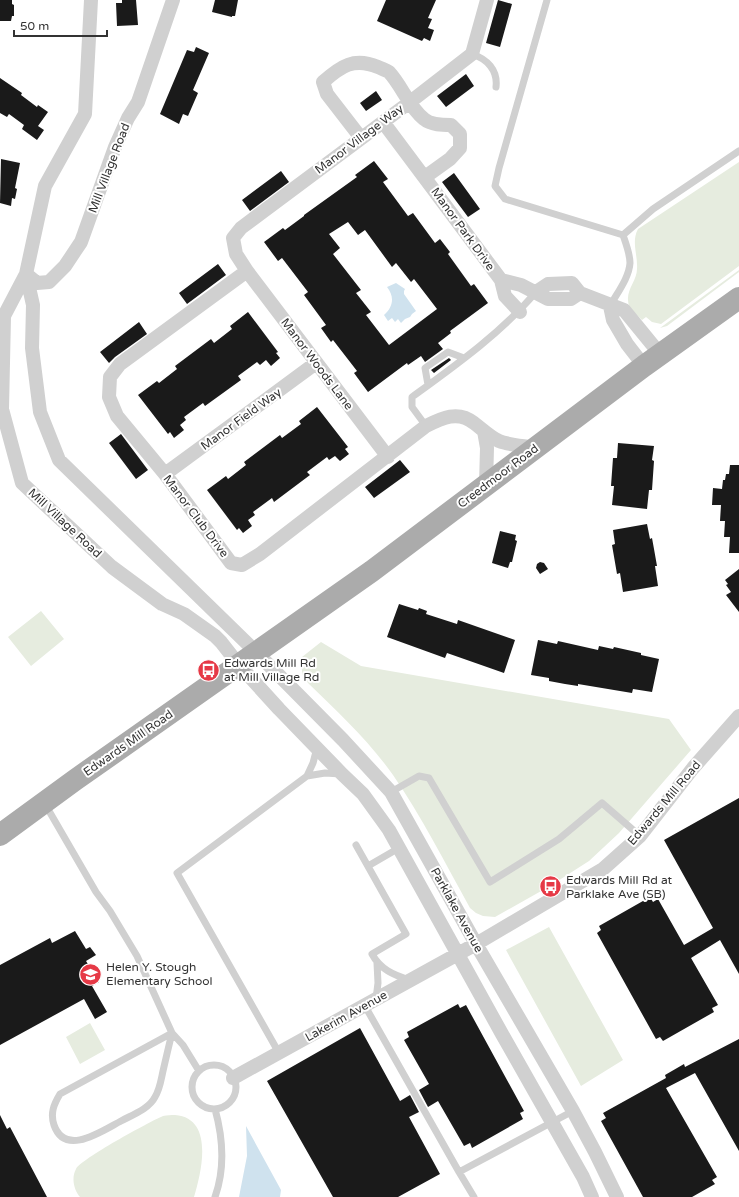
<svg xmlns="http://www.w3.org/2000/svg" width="739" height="1197" viewBox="0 0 739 1197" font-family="'Varela Round',sans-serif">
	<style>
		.green { fill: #e6ecdf }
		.water { fill: #cfe2ee }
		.building { fill: #1a1a1a; fill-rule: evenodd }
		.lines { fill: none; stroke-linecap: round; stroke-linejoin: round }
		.service { stroke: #d0d0d0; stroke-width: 7 }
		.minor { stroke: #d0d0d0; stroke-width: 14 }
		.primary { stroke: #ababab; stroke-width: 22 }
		.labels { text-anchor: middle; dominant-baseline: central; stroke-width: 4; stroke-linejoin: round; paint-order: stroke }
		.street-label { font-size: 12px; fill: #333; stroke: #fff }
		.poi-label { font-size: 12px; fill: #333; stroke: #fff; text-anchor: start }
	</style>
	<rect width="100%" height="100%" fill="#fff"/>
	<path class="green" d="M739,162V266L661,324L652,322L646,317L642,320C636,314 628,309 628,300C627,289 637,280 637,269C638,255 631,242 638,229Z
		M739,270V272L667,326L660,328Z
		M41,611L64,639L31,666L8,637Z
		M321,642L361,666L669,719L691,750L619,833L589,861L550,886L495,917L483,916L476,913L470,908C445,863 422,817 393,775C369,741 338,712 308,683L302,674V657Z
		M549,927L623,1060L581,1086L506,950Z
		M90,1023L105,1050L80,1064L66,1037Z
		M175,1115C214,1118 202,1171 194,1197H80C74,1190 71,1178 76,1169C81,1159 149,1122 163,1116C167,1115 171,1115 175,1115Z"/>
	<path class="water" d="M396,283L405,289L404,291V294L416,311L412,314L410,317L405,319L401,323L398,319L395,322L392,318L388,321L384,315C393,307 395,297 387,287Z
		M246,1126L281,1190L280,1197H239L247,1156Z"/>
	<path class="building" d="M0,0H12V4L14,5V16H12L11,21H0Z
		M122,0H136L138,25L117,26L116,3H122Z
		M215,0H238L235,16H232V17L212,12Z
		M386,0H436L428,18L432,19L428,28L434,30L430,41L424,38L422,41L377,21Z
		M498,0L512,4L500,47L486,43Z
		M196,47L209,53L193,90L198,93L188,116L183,114L179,124L160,114L187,50L194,52Z
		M466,74L474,86L446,107L437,96Z
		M0,78L22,93L21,95L37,107L38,105L48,112L38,126L44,130L37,140L22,129L24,125L9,114L7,117L0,113Z
		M376,91L382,100L366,111L360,103Z
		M1,159L20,163L15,188L17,189L15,199L12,198L11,206L0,203Z
		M374,161L388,179L383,182L408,216L413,213L435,243L440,239L450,252L448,254L471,286L474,284L488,303L450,331L451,333L438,343L443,349L425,362L421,356L408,365L407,363L368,392L354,373L357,371L333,340L331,342L321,328L326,325L304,295L308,292L282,258L278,261L264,242L283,228L285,230L304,216V215L357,177L355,175ZM348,222L358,235L365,230L392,267L396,263L411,282L414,279L437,309L389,345L366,315L371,312L356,293L361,290L333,254L340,248L329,234Z
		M281,171L289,182L250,211L242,200Z
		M454,173L480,209L468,217L442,182Z
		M218,264L226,275L187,304L179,293Z
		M248,312L278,352L276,353L280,358L271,366L266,360L260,365L257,362L238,376L241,380L205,406L203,403L184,417L186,420L180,425L184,430L174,438L170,432L168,434L138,395L157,381L159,383L177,369L175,366L211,339L214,343L232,329L230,326Z
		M139,322L147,334L115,357L109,363L100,352Z
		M449,358L451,360L434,373L431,370Z
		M317,407L348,447L345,449L349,454L340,461L335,456L329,460L327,457L307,472L310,475L274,502L272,498L253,512L255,515L248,520L252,526L243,533L239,528L237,530L207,490L226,476L228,479L246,465L244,462L280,435L282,438L301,424L299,421Z
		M121,434L148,470L136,479L109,443Z
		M618,443L654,446L652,460L654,461L652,490H649L647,509L612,505L614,486H611L613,458H617Z
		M400,460L410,472L374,498L365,487Z
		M730,465H739V553H729L730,537H724L725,521H720L721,505H712L713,488L722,489L723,480H725L726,474H729Z
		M647,524L650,539L652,538L654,549L657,566H655L658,586L623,592L620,573L617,574L612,545L615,544L613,530Z
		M500,531L516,535L515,540L517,541L512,562H510L508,568L492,563Z
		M540,562L544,563L548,569L540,574L536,568L537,564Z
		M739,569V612L726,595L731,592L726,585L728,584L725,580Z
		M399,604L418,610L419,608L427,611L426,614L457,624L458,620L515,640L504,673L447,653L445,658L387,637Z
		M538,640L557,644L558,641L598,650L599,646L613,649L614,647L641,653V655L659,659L652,692L633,689L632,693L578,684V686L565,684L549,681V678L531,675Z
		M739,798V974L720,940L691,958L718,1005L712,1008L714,1012L663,1041L660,1037L656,1039L597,933L601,930L599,926L650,897L653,902L658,899L684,945L713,928L664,840Z
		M75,931L86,949L90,947L96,955L86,961L99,982L92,986L107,1012L95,1019L84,999L0,1045V965L50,938L52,943Z
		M458,1004L460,1008L466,1005L524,1111L520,1113L523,1119L472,1148L470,1143L464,1146L438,1101L428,1107L419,1090L429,1084L404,1040L409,1037L407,1032Z
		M360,1028L400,1101L410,1095L419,1112L409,1117L440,1174L398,1197H333L267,1081Z
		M739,1039V1151L695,1073L666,1088L717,1177L712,1180L715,1184L692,1197H643L601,1121L606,1118L603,1113L666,1078L665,1075L684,1064L685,1067Z
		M0,1115L7,1129L10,1127L47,1197H0Z"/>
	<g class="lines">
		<path class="service" d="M547,0L499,168L495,186L505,199L623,235L653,209L739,151
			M472,54C487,59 498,70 496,87
			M610,306C617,293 629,278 630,263C630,254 626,244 623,235
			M428,385L425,368L448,352L464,358
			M426,426L412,407V397C456,365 501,333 536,292
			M307,776L325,773L341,774
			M391,792L419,776L429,778L490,882L559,839L602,803L640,836
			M45,804L96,892L110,911L137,956L172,1033L183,1045L199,1071
			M356,845L406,934L372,954C380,969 393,975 410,980
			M368,866L399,848
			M376,999L378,983L377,963
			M365,1006L459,1172L573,1111
			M172,1033C169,1045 166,1058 163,1071C161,1080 160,1089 155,1097C149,1109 132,1115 121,1121C102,1131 65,1157 54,1125C50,1113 54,1104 60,1094Z
			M279,1053L177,873L307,776L313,763L317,748
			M192 1087a22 22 0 1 1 44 0a22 22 0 1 1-44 0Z
			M459,1172L474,1197
			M215,1197C225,1169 223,1138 215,1109"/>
		<path class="minor" d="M91,0L85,114L45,186L26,274L4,316L2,409L22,483L112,567L162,604L184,614L215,636L221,642L239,665L279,709L342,774L363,794L389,830L502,1034L583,1177L592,1197
			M383,122L501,280L505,296L520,312
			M361,138L327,94L323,82C341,66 354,57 378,67C382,69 386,70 389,72C402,86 409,107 424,119C431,125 443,125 451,125L460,134V148L450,159L425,177
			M247,271L120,364L110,377L109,397L117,416L165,474L231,563L242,565L260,554L426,426C442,418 458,410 474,423C482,429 490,437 499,441C509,445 525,446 535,448
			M26,274L33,305L32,348L40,412L59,460L257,653L343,740L391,792L476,944L573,1111L595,1152L617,1197
			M26,274L37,283L49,282L65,266L81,242L115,147L128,118L138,102L173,0
			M501,280L521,285L548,299H571L580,293
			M536,292L548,284L572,283L580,293L624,310L660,354
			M610,306L613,320L627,344L644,366
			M484,431L487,448L486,485
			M388,457L247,271L236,254L233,238L241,228L410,102L472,54L487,0
			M165,474L316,363
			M233,1078L476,944L603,869L640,836L693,768L739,716"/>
		<path class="primary" d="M0,835L75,780L372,571L644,366L739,298"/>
	</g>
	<defs>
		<symbol id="bus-disc" viewBox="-11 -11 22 22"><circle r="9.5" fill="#e63946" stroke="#fff"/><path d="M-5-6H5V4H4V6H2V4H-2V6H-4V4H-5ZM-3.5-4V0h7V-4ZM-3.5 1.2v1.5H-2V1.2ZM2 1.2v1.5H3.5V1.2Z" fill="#fff"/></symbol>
		<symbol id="school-disc" viewBox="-11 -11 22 22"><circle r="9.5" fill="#e63946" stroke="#fff"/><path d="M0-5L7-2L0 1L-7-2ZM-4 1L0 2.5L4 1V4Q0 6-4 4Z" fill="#fff"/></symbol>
	</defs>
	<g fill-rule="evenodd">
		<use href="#bus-disc" x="196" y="658" width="25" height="25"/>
		<use href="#bus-disc" x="538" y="874" width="25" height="25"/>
		<use href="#school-disc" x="78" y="962" width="25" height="25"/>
	</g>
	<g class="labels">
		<g class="street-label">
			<text transform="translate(359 139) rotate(-37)">Manor Village Way</text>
			<text transform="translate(109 168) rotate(-69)">Mill Village Road</text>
			<text transform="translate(463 229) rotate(54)">Manor Park Drive</text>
			<text transform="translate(317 364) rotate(53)">Manor Woods Lane</text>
			<text transform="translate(241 419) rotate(-36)">Manor Field Way</text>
			<text transform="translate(498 476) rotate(-37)">Creedmoor Road</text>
			<text transform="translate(196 516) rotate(53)">Manor Club Drive</text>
			<text transform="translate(65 523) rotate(43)">Mill Village Road</text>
			<text transform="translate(128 743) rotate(-35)">Edwards Mill Road</text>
			<text transform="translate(664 803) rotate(-50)">Edwards Mill Road</text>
			<text transform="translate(457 910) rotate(61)">Parklake Avenue</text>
			<text transform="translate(346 1016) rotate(-29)">Lakerim Avenue</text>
		</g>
		<g class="poi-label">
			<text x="224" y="663">Edwards Mill Rd<tspan x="224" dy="14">at Mill Village Rd</tspan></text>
			<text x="566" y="880">Edwards Mill Rd at<tspan x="566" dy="14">Parklake Ave (SB)</tspan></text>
			<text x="106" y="967">Helen Y. Stough<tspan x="106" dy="14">Elementary School</tspan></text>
		</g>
	</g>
	<path d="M14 30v6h93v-6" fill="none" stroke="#333333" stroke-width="2"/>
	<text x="20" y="30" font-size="12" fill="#333333" stroke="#ffffff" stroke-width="3" paint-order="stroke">50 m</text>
</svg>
